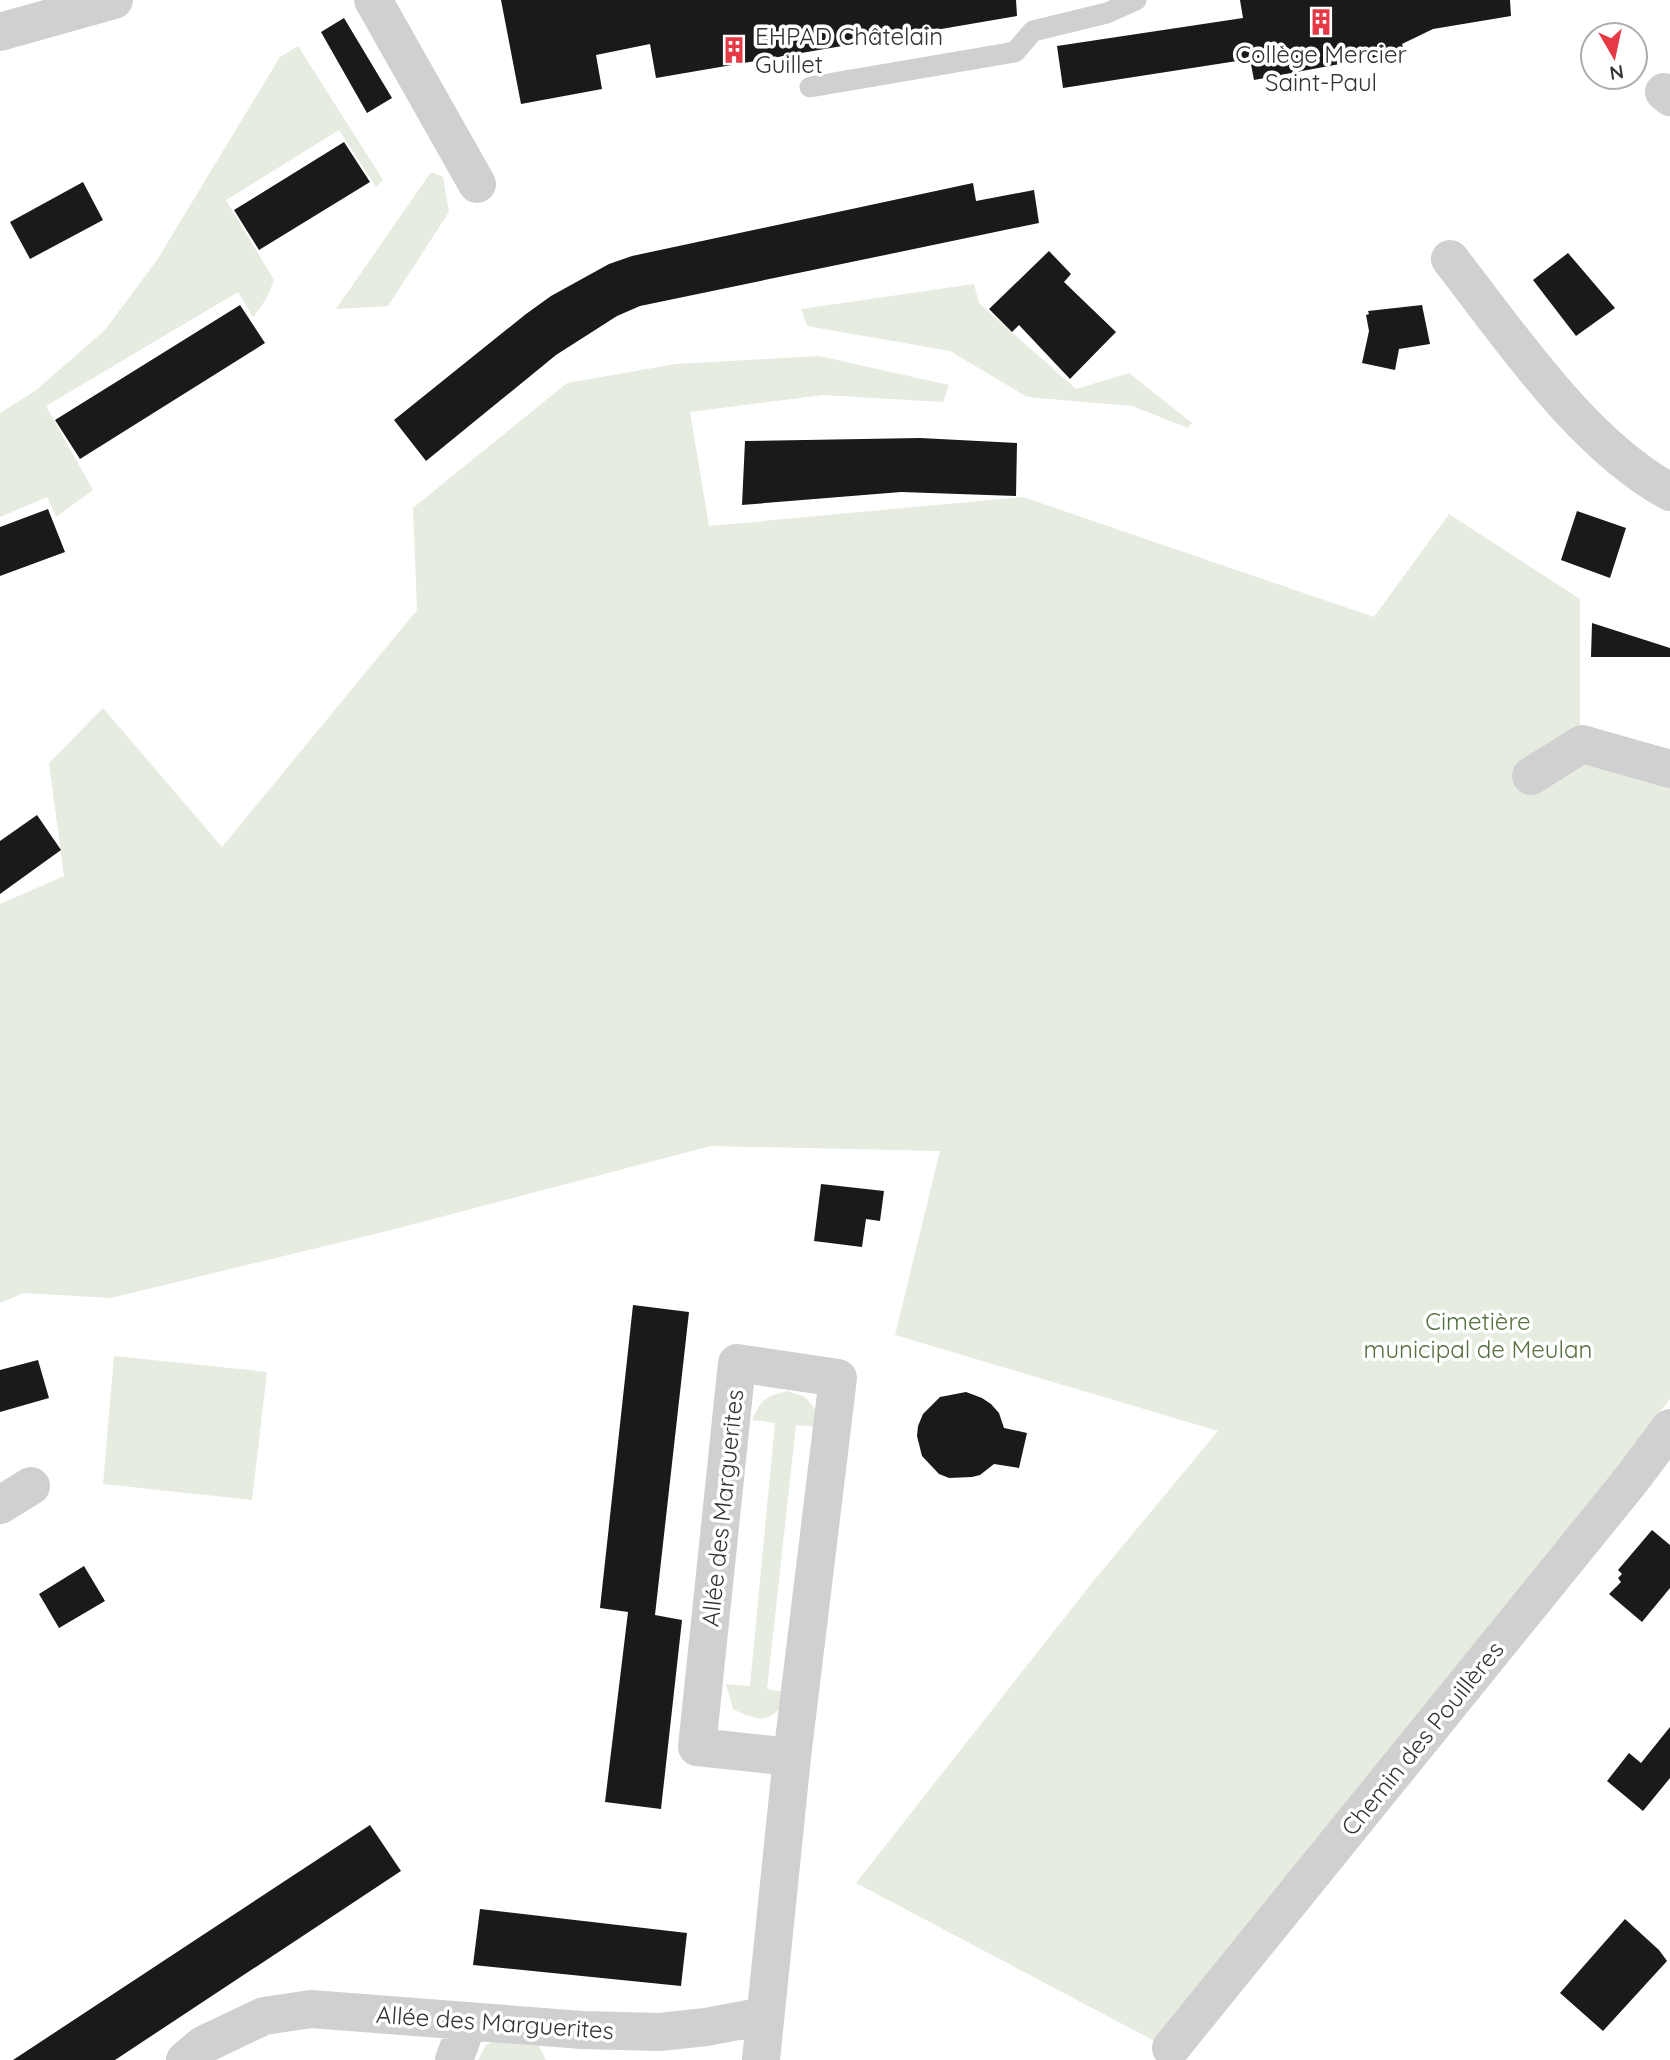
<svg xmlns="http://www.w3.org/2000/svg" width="1670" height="2060" viewBox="0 0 1670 2060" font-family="Quicksand,sans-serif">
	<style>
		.green { fill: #e6ecdf }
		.building { fill: #1a1a1a }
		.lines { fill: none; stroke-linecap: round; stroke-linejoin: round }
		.service { stroke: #d0d0d0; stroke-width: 21 }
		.minor { stroke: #d0d0d0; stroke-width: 38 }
		.labels { text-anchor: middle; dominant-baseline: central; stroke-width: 7; stroke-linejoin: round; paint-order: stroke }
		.poi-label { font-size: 24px; fill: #333; stroke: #fff; text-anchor: start }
		.park-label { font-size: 24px; fill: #56703f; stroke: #fff }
		.street-label { font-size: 24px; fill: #333; stroke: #fff }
	</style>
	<rect width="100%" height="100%" fill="#fff"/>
	<path class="green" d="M298,46L383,180L376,187L339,130L226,200L274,280L267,298L253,317L238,292L46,406L93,490L56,517L47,497L0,517V413L35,391L105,330L157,260L280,57Z
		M431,172L443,177L449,212L388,306L336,309Z
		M974,284L979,303L1076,389L1129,373L1192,423L1188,428L1132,406L1027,397L950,351L807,326L801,309Z
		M819,356L949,385L943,402L823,395L690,412L709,526L1023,497L1374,617L1449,514L1580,599V757L1670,783V1399L1401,1746L1162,2045L856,1883L1091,1584L1218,1431L895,1335L940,1151L711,1146L391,1230L111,1298L23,1293L0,1303V904L64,876L49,763L103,708L222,847L417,610L413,508L567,383L676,364Z
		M114,1356L267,1372L252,1500L103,1484Z
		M788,1391L805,1397L819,1413L818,1427L796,1425L767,1689L789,1693C773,1723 763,1724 733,1709L726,1684L750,1686L775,1423L752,1420C761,1399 766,1396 788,1391Z
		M501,2036L537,2042L546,2060H478L486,2045Z"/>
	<path class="building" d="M501,0H1016L1017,16L656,78L650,44L596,55L602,89L521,104Z
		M1240,0H1510L1511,16L1433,29L1402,44L1404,52L1254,80L1250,59L1063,88L1057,46L1243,18Z
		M344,18L392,98L367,113L321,32Z
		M344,142L370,182L259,250L234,210Z
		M83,182L103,220L30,259L10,222Z
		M973,183L976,201L1034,190L1039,223L640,306L617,316L556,355L426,461L394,420L526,314L551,296L609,264L632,256Z
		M1049,251L1071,274L1064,282L1116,332L1070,379L1019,325L1012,332L989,309Z
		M1568,253L1615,308L1576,336L1533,280Z
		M240,305L265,343L80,459L55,420Z
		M1422,305L1430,344L1399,349L1395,370L1362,363L1369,331L1366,315L1369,314L1368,311Z
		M920,438L1017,443L1016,496L901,492L742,505L745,441Z
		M48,509L65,552L0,576V527Z
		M1577,511L1626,528L1610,578L1561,560Z
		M1592,623L1670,648V657H1591Z
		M37,815L61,850L0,894V841Z
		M821,1184L884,1191L880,1221L866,1219L862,1247L814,1241Z
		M633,1305L689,1312L655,1615L682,1620L661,1809L605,1802L628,1612L600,1608Z
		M38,1360L49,1398L0,1412V1370Z
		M966,1392L982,1398L991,1404L999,1413L1004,1428L1027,1433L1019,1468L994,1464L980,1475L972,1477L949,1478L939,1474L922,1456L917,1436L918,1426L923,1414L940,1397Z
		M1652,1530L1670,1545V1588L1642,1622L1609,1594L1621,1582L1618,1578L1622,1574L1618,1570Z
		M84,1566L105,1601L59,1628L39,1594Z
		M1670,1727V1778L1643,1811L1607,1781L1629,1753L1641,1763Z
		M370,1825L401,1871L115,2060H13Z
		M480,1909L687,1933L681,1986L473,1965Z
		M1625,1919L1659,1950L1667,1961L1603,2031L1560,1993Z"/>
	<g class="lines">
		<path class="service" d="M810,87L1015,52L1033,31L1107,13L1136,0"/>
		<path class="minor" d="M373,0L477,184
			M0,32L114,0
			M1664,92L1670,97
			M1450,259C1511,337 1582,444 1670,492
			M1531,776L1582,744L1670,769
			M0,1505L31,1486
			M1171,2048L1631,1480L1670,1428
			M185,2060L203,2045L264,2016L311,2009L582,2030L659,2032L706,2027L765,2016
			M454,2060L468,2022
			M761,2060L792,1757L697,1747L737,1363L838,1378L792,1757"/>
	</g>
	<defs>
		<symbol id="building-bare" viewBox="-9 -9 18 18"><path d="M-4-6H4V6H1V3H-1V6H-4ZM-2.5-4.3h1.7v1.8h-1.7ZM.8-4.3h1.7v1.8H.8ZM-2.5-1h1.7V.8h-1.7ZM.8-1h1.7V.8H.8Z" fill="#e63946" stroke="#fff" stroke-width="2.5" paint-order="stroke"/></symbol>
	</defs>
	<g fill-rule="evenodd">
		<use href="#building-bare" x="1302" y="3" width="38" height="38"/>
		<use href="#building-bare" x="715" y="31" width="38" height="38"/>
	</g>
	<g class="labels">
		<g class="poi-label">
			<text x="755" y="36">EHPAD Châtelain<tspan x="755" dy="28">Guillet</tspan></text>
			<text x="1321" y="54" text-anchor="middle">Collège Mercier<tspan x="1321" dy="28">Saint-Paul</tspan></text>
		</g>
		<g class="park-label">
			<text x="1478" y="1321">Cimetière<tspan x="1478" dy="28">municipal de Meulan</tspan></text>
		</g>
		<g class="street-label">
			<text transform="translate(722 1508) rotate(-84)">Allée des Marguerites</text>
			<text transform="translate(1422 1738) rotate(-51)">Chemin des Pouillères</text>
			<text transform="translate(495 2022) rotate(4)">Allée des Marguerites</text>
		</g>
	</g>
	<g transform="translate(1614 56) rotate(171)"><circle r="33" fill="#ffffff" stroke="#adadad" stroke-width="2"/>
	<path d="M0-5L12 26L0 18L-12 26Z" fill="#e63946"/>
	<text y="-10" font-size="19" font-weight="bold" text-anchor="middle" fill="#333333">N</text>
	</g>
</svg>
